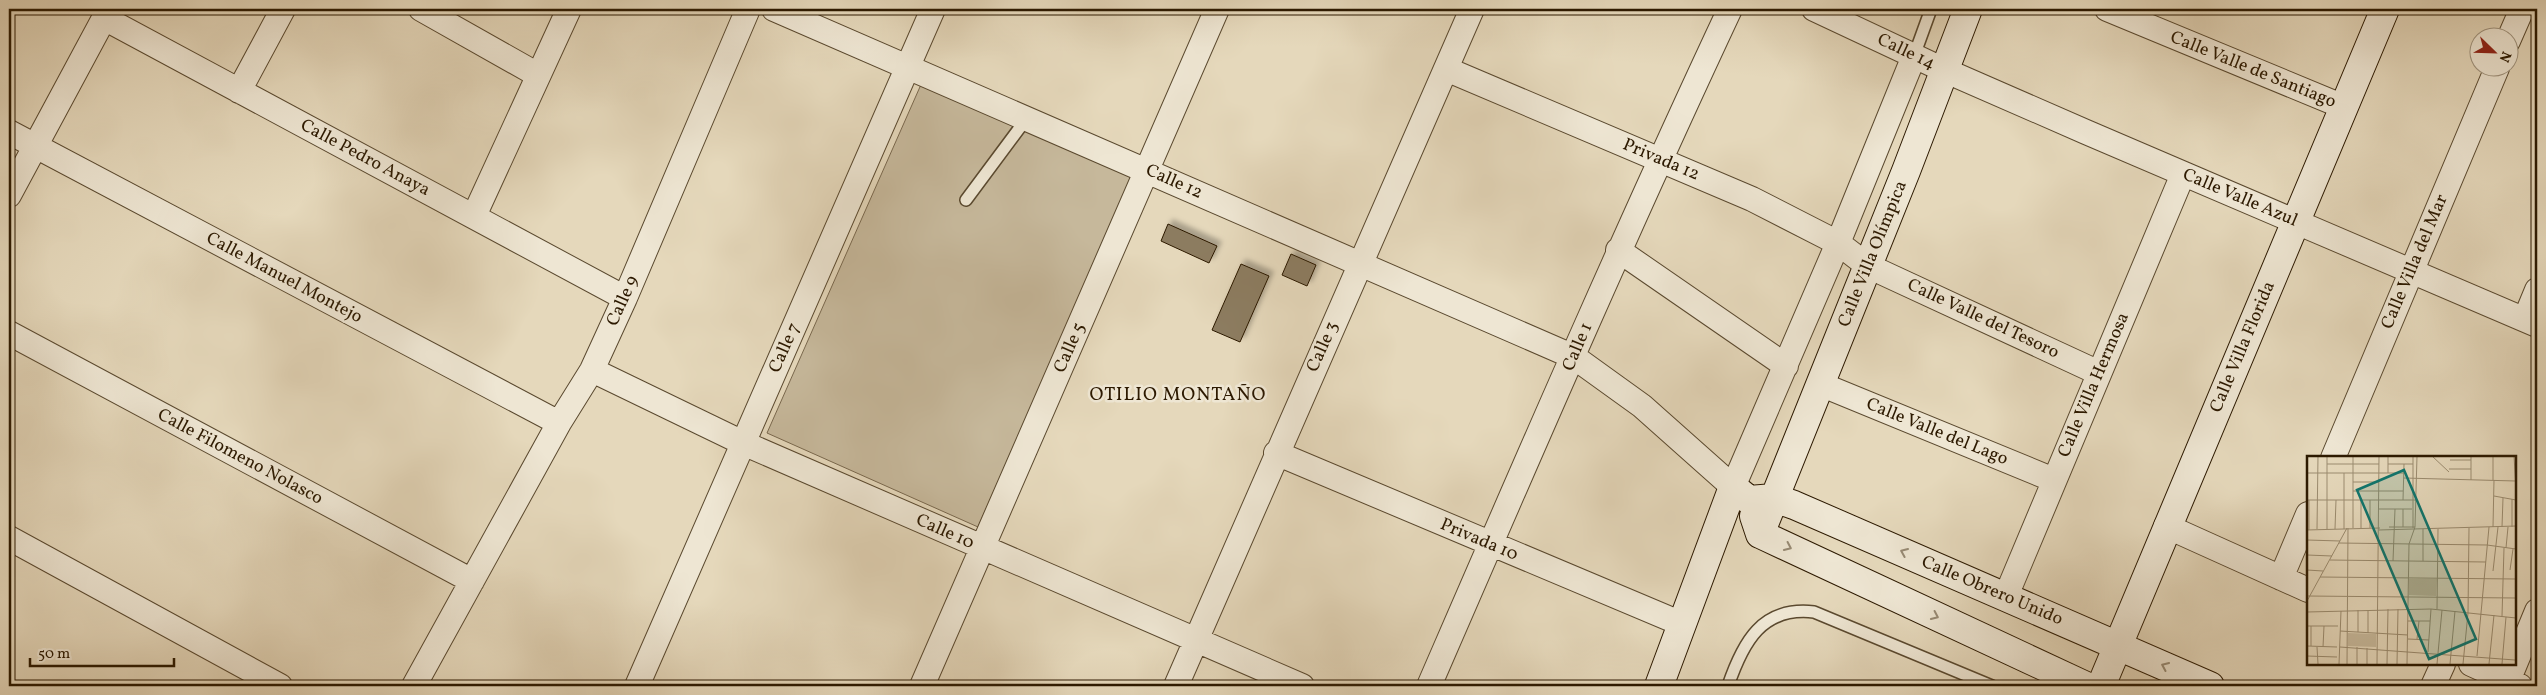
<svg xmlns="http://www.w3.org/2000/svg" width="2546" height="695" viewBox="0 0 2546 695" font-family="Vollkorn,serif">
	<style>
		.green { fill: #c6b89b; stroke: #79684e }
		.building { fill: #8c7c61; stroke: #2c1900; filter: url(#shadow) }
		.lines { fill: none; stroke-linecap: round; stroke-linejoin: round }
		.lane-casing { stroke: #5a492f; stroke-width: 14 }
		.street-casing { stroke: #5a492f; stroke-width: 26 }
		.secondary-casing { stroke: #2c1900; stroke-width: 30 }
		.lane { stroke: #eee6d3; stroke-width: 11 }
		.street { stroke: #eee6d3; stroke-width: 24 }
		.secondary { stroke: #eee6d3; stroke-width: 28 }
		.oneway { stroke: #978a74 }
		.labels { text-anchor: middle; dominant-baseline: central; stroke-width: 5; stroke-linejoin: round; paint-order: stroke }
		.street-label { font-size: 18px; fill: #2c1900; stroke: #eee6d3 }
		.neighbourhood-label { font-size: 19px; letter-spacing: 1px; fill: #2c1900; stroke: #eee6d3 }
		.inset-road { fill: none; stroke: #9b8c70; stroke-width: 1 }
		.view { fill: #0f766e; fill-opacity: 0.15; stroke: #0f766e; stroke-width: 2.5 }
		.inset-edge { fill: none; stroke: #2c1900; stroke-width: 2.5 }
	</style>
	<defs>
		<filter id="shadow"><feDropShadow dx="4.5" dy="-4.5" stdDeviation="2.5" flood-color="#0004"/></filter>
	</defs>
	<rect width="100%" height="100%" fill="#e5d8bb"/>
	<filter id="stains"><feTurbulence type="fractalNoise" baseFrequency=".004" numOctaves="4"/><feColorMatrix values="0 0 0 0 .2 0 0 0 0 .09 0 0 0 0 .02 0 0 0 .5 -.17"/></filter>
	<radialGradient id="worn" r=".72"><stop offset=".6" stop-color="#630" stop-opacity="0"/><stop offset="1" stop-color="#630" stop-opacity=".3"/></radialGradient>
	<path class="green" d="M923,80L1134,174L978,527L767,433Z"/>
	<path class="building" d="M1168,224L1217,246L1209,263L1161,241Z
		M1291,254L1316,265L1307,286L1282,275Z
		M1241,264L1269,276L1240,342L1212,330Z"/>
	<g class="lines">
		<defs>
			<path id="lane" d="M1914,56L1931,9
				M966,200L1027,118
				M1728,686C1743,642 1762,606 1814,612L1992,686"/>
			<path id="street" d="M421,9L538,75
				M774,9L1574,357L1642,406L1733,487L1838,243L1914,56
				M1814,9L1944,70L2086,132L2537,325
				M2107,9L2344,107
				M104,18L625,298
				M2508,41L2522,9
				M1446,69L1752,199L1838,243L1868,266L2099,373
				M239,91L283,9
				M9,132L559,423
				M9,195L109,9
				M474,216L569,9
				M1618,250L1786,366
				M2525,319L2537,290
				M9,333L472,581
				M592,370L743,443L1302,686
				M1820,384L2054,480
				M1276,453L1682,624
				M2333,458L2497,68
				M2166,526L2308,590
				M9,538L280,686
				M2281,578L2308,514
				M2006,596L2183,174
				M2471,664L2520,686
				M2508,681L2537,611
				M414,686L559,423L592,370L625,298L748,9
				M637,686L933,9
				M922,686L1217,9
				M1176,686L1472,9
				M1429,686C1527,460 1625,233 1730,9
				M2433,686L2443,664"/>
			<path id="secondary" d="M1754,516L1760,534L2086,686
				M1760,534L1906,171L1968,9
				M1659,686L1733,487L1749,500L1774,498L1794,505L2210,686
				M2101,686L2385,9"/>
		</defs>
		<use href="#lane" class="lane-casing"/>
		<use href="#street" class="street-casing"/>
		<use href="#secondary" class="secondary-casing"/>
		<use href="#lane" class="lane"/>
		<use href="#street" class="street"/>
		<use href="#secondary" class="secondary"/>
	</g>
	<defs><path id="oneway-chevron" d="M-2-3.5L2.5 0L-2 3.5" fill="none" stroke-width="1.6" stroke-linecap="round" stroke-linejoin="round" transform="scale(1.25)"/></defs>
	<g class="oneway">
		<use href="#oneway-chevron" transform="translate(1788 547) rotate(25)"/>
		<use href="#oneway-chevron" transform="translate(1904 552) rotate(-157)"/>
		<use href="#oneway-chevron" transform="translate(1935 616) rotate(25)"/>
		<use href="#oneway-chevron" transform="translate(2165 666) rotate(-156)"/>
	</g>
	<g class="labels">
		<g class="street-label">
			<text transform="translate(1906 52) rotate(25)">Calle 14</text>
			<text transform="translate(2253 70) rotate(22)">Calle Valle de Santiago</text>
			<text transform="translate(365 158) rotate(28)">Calle Pedro Anaya</text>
			<text transform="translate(1661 160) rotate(23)">Privada 12</text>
			<text transform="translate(1174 182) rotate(24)">Calle 12</text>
			<text transform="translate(2240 198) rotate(23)">Calle Valle Azul</text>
			<text transform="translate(1873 254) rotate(-68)">Calle Villa Olímpica</text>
			<text transform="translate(2415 262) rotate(-67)">Calle Villa del Mar</text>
			<text transform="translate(284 278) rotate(28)">Calle Manuel Montejo</text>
			<text transform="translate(623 301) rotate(-66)">Calle 9</text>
			<text transform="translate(1983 319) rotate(25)">Calle Valle del Tesoro</text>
			<text transform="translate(1323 347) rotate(-66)">Calle 3</text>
			<text transform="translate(1578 347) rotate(-67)">Calle 1</text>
			<text transform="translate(2243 347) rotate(-67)">Calle Villa Florida</text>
			<text transform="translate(785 348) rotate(-66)">Calle 7</text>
			<text transform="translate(1070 348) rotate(-66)">Calle 5</text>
			<text transform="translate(2094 385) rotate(-67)">Calle Villa Hermosa</text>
			<text transform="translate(1937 432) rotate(22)">Calle Valle del Lago</text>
			<text transform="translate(240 457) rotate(28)">Calle Filomeno Nolasco</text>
			<text transform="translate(945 532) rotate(24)">Calle 10</text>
			<text transform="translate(1479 540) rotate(23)">Privada 10</text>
			<text transform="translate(1992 591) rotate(23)">Calle Obrero Unido</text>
		</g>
		<g class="neighbourhood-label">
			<text x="1178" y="395">OTILIO MONTAÑO</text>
		</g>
	</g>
	<g transform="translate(2307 456)">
		<rect width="209" height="209" fill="#e5d8bb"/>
		<path d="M102,123H130L129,140L102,139ZM41,177L69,178V191L41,190Z" fill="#c6b89b"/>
		<path class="inset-road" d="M20,0V73M46,0V72M81,0V17M125,0L142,16M207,0L209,33M143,4H164M20,8H72M81,8H106M142,13H164M0,17H97M97,22L209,25M164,24V0M186,24V0M46,26H72M46,35H96M187,40L209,44M0,44H109M2,44V74M54,44V72M63,44V72M96,44L97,8M72,53H105M96,53V71M82,71H108M186,71L187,24M195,71L196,42M205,71V43M106,72V0M10,73L11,0M28,73L29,44M37,73V17M116,73V105M0,74L73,72M72,74L209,70M0,84L33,85M32,87L180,89L209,93M199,92L201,71M0,99L25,100M23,104L179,106M86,105L88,53M0,114L16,115M203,114L206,93M186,115L191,71M13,121L209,123M0,140L209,142M0,145L40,72M130,153L131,73M0,156L124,153L209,162M195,160L197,92M101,165H123M0,170H31M33,175L101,179M51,176V154M61,177V154M101,183L122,184M110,183L112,165M0,190L30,191M4,190V170M10,191L11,208M16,191L17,170M33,191L208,204M121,196L124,153M0,200L30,201M170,200L182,71M32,208L34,155M40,208L41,72M50,208V191M60,208V192M70,208L72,0M80,208L81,153M90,208L91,153M100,208L102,88L108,71L110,0M130,208L135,154M143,208L148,155M156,208L161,157L162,72M182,208L187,159M195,208L199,161"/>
		<path class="view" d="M97,14L169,183L122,203L50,34Z"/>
		<rect width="209" height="209" class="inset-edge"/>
	</g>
	<rect width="2546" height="695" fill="none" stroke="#e5d8bb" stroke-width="30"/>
	<rect x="10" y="10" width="2526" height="675" fill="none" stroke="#2c1900" stroke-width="2.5"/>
	<rect x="15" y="15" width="2516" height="665" fill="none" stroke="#2c1900"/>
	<g transform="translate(2494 52) rotate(113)"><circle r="24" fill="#eee6d3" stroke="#a0947f"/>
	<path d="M0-4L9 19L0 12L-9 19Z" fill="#8f2418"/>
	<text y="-8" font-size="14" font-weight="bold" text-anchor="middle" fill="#2c1900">N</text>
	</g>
	<path d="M30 658v8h144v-8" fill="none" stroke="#2c1900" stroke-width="2.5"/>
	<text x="38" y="658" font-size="15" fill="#2c1900" stroke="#eee6d3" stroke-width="4" paint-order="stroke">50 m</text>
	<rect width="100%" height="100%" filter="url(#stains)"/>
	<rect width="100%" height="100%" fill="url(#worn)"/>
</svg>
